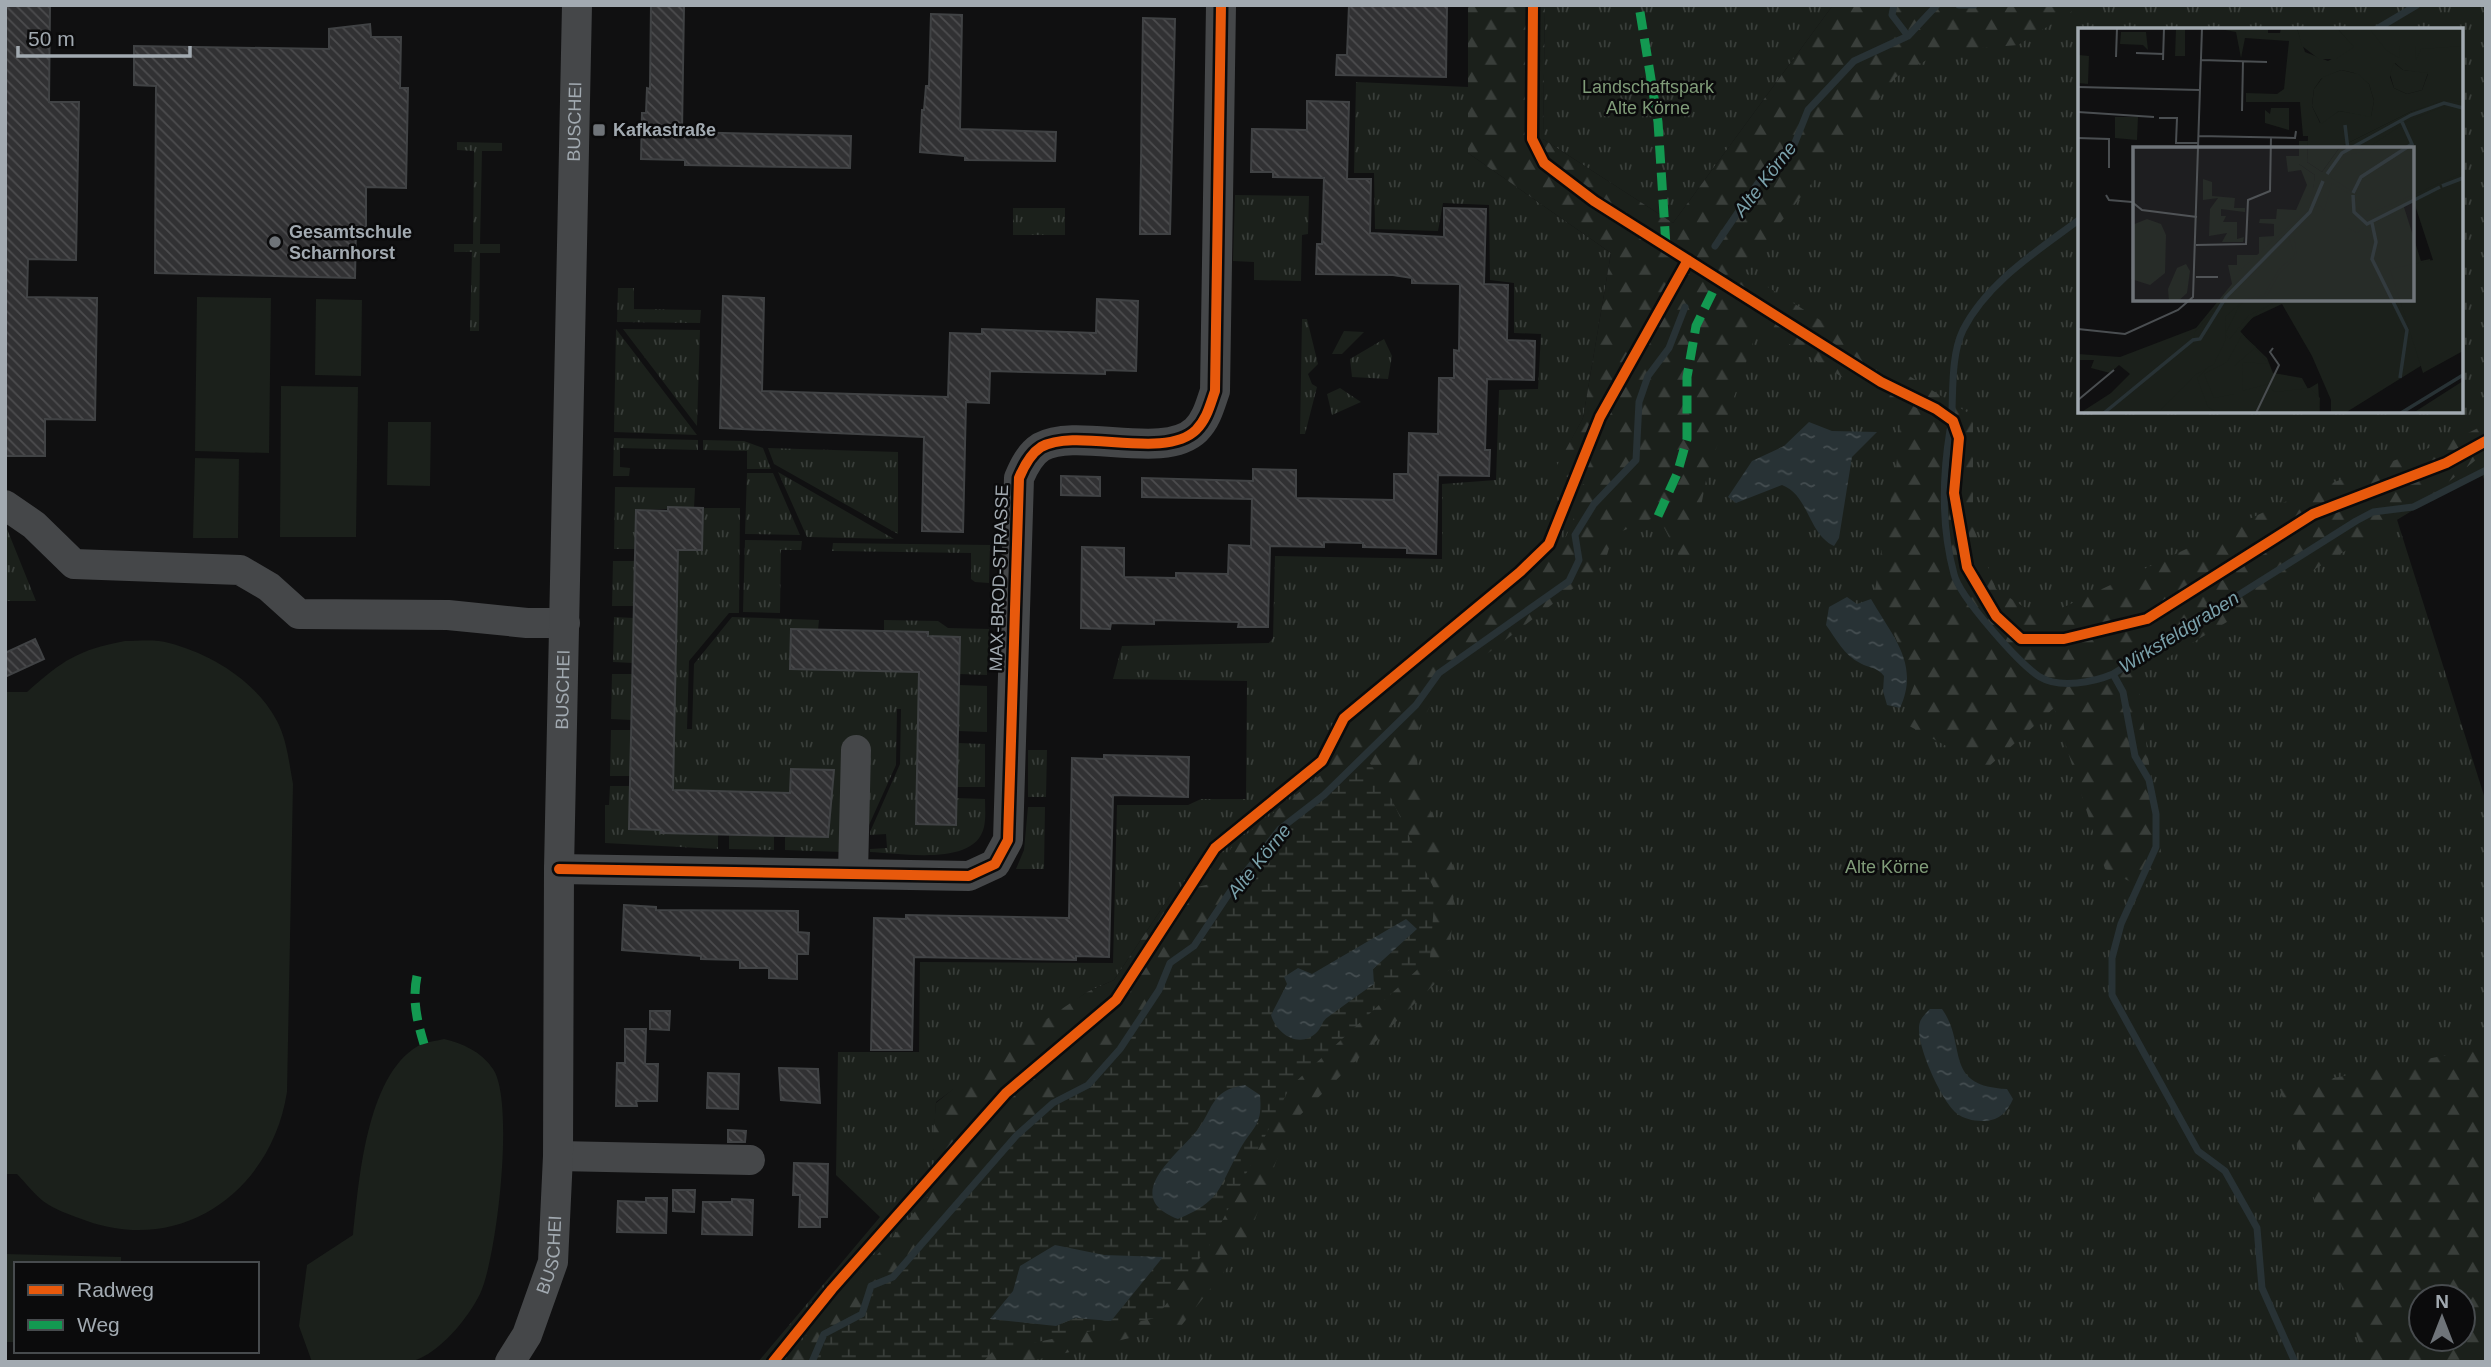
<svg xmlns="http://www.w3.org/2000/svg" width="2491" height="1367" viewBox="0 0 2491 1367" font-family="Helvetica,sans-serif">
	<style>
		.grass { fill: url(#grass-tufts); fill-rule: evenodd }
		.forest { fill: url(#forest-firs); fill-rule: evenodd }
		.wetland { fill: url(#wetland-marsh); fill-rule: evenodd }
		.pitch { fill: #1b201b }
		.water { fill: url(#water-ripples) }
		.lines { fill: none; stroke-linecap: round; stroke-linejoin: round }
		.stream { stroke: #283235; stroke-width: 7 }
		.building { fill: url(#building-back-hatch); stroke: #404244; stroke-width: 2 }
		.minor { stroke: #454749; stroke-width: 30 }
		.quiet { stroke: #139951; stroke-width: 9; stroke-dasharray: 18 9; stroke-linecap: butt }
		.cycleway-casing { stroke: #0b0b0c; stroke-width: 15 }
		.cycleway { stroke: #e8590c; stroke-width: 10 }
		.poi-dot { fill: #6f7479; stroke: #0b0b0c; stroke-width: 2.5 }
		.labels { text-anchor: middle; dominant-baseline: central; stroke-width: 5; stroke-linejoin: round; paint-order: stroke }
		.park-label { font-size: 18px; fill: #809c79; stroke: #0b0b0c }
		.street-label { font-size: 18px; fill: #a2aab1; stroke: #0b0b0c }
		.poi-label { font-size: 18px; font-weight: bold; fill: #a2aab1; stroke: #0b0b0c; text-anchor: start }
		.water-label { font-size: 19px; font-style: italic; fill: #7aa1ab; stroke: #0b0b0c }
		.inset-river { fill: none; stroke: #283235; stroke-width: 3.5 }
		.inset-road { fill: none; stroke: #4a4e51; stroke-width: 2 }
		.view { fill: #6f7479; fill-opacity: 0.15; stroke: #6f7479; stroke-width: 3.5 }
		.inset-edge { fill: none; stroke: #a2aab1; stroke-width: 3.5 }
	</style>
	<defs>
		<pattern id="grass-tufts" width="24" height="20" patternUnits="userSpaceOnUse" patternTransform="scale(1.75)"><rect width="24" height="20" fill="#1b201b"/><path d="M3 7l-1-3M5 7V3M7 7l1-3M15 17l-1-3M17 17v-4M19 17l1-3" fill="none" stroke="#393e3a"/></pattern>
		<pattern id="forest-firs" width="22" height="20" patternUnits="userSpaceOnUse" patternTransform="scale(1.75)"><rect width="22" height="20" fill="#1b201b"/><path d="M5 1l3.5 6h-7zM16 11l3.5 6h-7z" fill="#393e3a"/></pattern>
		<pattern id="wetland-marsh" width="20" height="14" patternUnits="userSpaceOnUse" patternTransform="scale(1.75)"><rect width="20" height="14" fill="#1b201b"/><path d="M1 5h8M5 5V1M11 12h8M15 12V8" fill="none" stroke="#393e3a"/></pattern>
		<pattern id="water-ripples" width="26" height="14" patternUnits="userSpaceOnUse" patternTransform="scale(1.75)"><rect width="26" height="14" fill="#283235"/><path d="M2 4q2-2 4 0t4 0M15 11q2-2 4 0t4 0" fill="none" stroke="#444d50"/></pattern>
		<pattern id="building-back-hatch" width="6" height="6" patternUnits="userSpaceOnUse" patternTransform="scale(1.75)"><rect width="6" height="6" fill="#313133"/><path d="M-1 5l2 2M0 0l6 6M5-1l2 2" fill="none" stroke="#4c4c4e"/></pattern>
	</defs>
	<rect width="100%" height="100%" fill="#101011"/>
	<path class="grass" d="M1545,5H1833L1673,223L1543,139Z
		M1899,5H2486V468L2415,509L2393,507L2486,802V1362H758L880,1217L836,1175L838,1052H919L920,962L1113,963L1117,805H1188L1201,799H1246L1247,681L1113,679L1122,646L1269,643L1273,638L1275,556L1442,559V484L1496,480L1499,390L1538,389L1541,334L1514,333V283L1490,280L1489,205L1443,203L1438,231L1375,229L1374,173H1354L1356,82L1468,87V153L1611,253L1583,418L1555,471ZM2080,30H2461V411H2080ZM1172,893L1108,998L933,1150L936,1102L1087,992L1114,980ZM2421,1297H2463V1339H2421Z
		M457,142L502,143V151H482L480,244H500V253H480L479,331H470L472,252H454V244H473L474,151L457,150Z
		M1235,195L1309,196L1308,234L1302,235L1301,281L1254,280V262L1233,261Z
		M1013,208H1065V235H1013Z
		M618,288H634V309L701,310L700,323L617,322Z
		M1302,319H1307L1318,364L1308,374L1312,384L1317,387L1305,434H1300Z
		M616,329L697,435L614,432Z
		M623,329L700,330L697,426Z
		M1344,331L1364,332L1342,354H1332Z
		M1384,339L1392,356L1388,379L1352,377L1350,359Z
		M1340,388L1361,402L1332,415L1327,394Z
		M614,438L698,440V450L620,448V467L630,468L629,476H613Z
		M703,440L744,441L763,448L771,469H747V451L703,450Z
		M768,448L898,452V534L774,464Z
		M778,472L894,539L807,537Z
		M747,473H773L800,535L745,534Z
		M615,487L695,488L694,508L636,510L635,549H614Z
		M703,508H740L739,613H729L689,661L687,729H692L694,664L732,617L819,620L818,630L791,629L790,669L919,672L916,824L956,825V798L985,799C985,808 986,818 984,827C975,867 901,853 870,852V849L887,848L886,834L870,835V832L900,764L901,709H897L896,765L865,834L842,852L785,850V836L828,837L834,770L791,769L790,793L673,790L678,550H702Z
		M5,524L36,601H5Z
		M745,540L802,541L801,550H781L780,613L743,612Z
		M833,543L990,545L989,583L975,582L971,579V553L832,551Z
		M613,561H635L634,606H612Z
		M614,617L634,618L633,663L613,662Z
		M884,620L938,621L948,628L989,629L987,675L959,674V637L928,636V632L884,631Z
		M612,674H633L632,720L611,719Z
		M959,685L987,686V732L958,731Z
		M611,730H632L630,776H610Z
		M958,743L985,744V787H957Z
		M1028,750H1047L1046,797H1028Z
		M610,786H630L661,833L718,834V849L605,843V805H609Z
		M1028,807H1045L1044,869H1016L1024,850Z
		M729,835L774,836V850L729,849Z"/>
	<path class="forest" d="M1468,5H1545L1543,139L1673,223L1833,5H2082L2018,45L1943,51L1896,77L1742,271L1973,416V526L1996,589L2041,618L2304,493L2462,436L2486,424V485L2477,459L2415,509L2137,676L2163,866L2143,888L2105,869L2054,708L1987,768L1900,721L1915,683L1875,590L1896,469L1901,414L1759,325L1707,475L1688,574L1658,516L1613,535L1604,565L1437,692L1415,736L1419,781L1455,871L1449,970L1289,1126L1246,1244L1181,1326L1027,1362H783L949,1173L932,1148L936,1103L1002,1049L1087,992L1114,980L1172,893L1210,884L1233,845L1322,774L1352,720L1483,616L1563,544L1587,486L1554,471L1583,418L1611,253L1468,153Z
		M2486,1047V1362H2365L2280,1089ZM2463,1297V1339H2421V1297Z"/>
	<path class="wetland" d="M1364,755L1385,785L1435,891L1430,958L1290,1087L1211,1243L1156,1318L993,1351L983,1362H812L824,1334L861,1314L871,1286L893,1277L1016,1136L1053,1103L1088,1085L1120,1049L1159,991L1170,963L1194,946L1230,892L1280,829L1324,795ZM1416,929L1373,969V984L1323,1020L1319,1030L1283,1035L1275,1027L1271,1015L1287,984L1312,975L1375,940ZM1213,1099L1262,1116L1237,1153L1222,1188L1153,1183L1160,1172L1197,1131ZM1055,1245L1104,1255L1162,1257L1111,1321L1075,1318L1056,1326L991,1319Z"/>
	<path class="pitch" d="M197,297L271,298L269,453L195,451Z
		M316,299L362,300L361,376L315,375Z
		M281,386L358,387L356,537H280Z
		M388,422H431L430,486L387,485Z
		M195,458L239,459L238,538H193Z
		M125,641C139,641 156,639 169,643C211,654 256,681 277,721C287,740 289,763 293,784L287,1092C272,1189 184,1255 87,1221C73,1216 55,1210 43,1201C33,1193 25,1182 17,1174H5V692H27C63,660 78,650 125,641Z
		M444,1039C462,1043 482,1052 493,1069C515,1101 497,1258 480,1294C468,1318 440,1353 413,1361C396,1367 333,1362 312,1362L299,1326L307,1265L353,1235C359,1182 366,1076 418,1046C425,1042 436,1041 444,1039Z
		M5,1254L121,1257V1264H16V1342H5Z"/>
	<path class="water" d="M1809,422L1832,431L1877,432L1852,457L1839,538L1834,546C1808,534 1809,495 1782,485L1736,503L1728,497L1752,461L1784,446Z
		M1847,597L1857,604L1871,599C1893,637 1920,664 1900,708L1887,705L1883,691L1884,676C1877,667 1869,668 1860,663C1844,655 1836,639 1826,625L1829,607Z
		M1406,919L1417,929L1373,969L1374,984C1358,995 1343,1006 1328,1017C1322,1021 1322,1026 1318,1031C1301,1050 1277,1035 1271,1015L1287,984L1284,977L1298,968L1312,974Z
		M1930,1009H1942C1968,1045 1942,1086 2007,1089L2013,1099C2007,1112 2000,1120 1985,1121C1976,1121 1967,1120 1959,1115C1943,1106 1913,1040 1920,1022C1921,1018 1927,1012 1930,1009Z
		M1245,1085L1260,1095C1263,1128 1252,1126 1238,1153C1218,1189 1221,1201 1178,1219C1122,1198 1172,1159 1194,1134C1214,1112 1208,1090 1245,1085Z
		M1055,1245L1104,1255L1163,1257L1111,1321L1075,1318L1056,1326L990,1319L1013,1291L1020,1266Z"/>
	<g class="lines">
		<path class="stream" d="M1894,5L1892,15L1908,36
			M1959,5H1974
			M2375,30L2417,5
			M1715,246L1758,183L1792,150L1808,110L1854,61L1908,36L1937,5
			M1952,410C1953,384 1952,353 1963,330C1987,282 2039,250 2080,219
			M1950,430C1942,479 1941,526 1954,574C1959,596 2020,665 2040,677C2060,689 2094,682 2113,674L2356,521L2373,512L2413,507L2486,470
			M2113,674L2123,692L2135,756L2149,780L2156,814V847L2121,924L2112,958V995L2198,1151L2225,1171L2257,1228L2262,1288L2295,1362
			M812,1362L824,1334L862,1314L871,1286L893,1277L1016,1136L1053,1103L1088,1085L1120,1049L1159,990L1170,963L1194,946L1230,892L1280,829L1324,795L1416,705L1439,673L1569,581L1579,560L1575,535L1594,504L1636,460L1639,402L1648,376L1669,348L1685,307"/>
	</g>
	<path class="building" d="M5,5H50L49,102H79L76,260L28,259L27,297L97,298L95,420L45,419V456H5Z
		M651,5H684L682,132L851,136L850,168L685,165V160L641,159L642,113H646L647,88L650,89Z
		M1349,5H1447L1446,77L1336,75L1337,55H1347Z
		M931,14L962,15L960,129L1056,132L1055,161L965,160V156L920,152L922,110H924L926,86H929Z
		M1143,18L1175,19L1170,234H1140Z
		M370,24L371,37H401L400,88H408L406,188L366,187V227L356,226L355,278L155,273L156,86L134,85V46L329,49V29Z
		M1307,101L1349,102L1347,179H1371L1370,233L1444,237V208L1486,209L1484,284L1508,285L1507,340L1535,341L1534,380L1487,379L1485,450H1490L1489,476L1438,475L1436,554L1407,553V548L1363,547V543L1324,542V547L1270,546L1268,627H1238L1239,622L1154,620V624L1111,623L1110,629L1081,628L1082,547L1124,548V577L1176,578V573L1228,574L1229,545L1251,546L1252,499L1142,497V478L1253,481V469L1296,470V498L1394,500V474H1408L1409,433L1438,434L1439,378H1454V350L1459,351L1460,284L1412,283V278L1393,275L1316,274L1317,244H1322L1324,178L1273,177V172H1251L1252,129L1307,130Z
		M723,296L764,298L762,391L948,397L950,333L982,334V329L1096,333L1097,299L1138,301L1136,371L1105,370V374L990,371L989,403L966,402L963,532L922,531L924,437L720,428Z
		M1061,476L1100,477V496L1061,495Z
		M668,507L703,508L702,550H678L673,790L790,793L791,769L834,770L828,837L661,833V830L629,829L636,510L668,511Z
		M791,629L928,632V636L960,637L956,825L916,824L919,672L790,669Z
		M35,639L44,659L5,677V653Z
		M1104,755L1189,757L1188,797L1113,795L1109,957L1076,956V960L914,957L912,1050H871L874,918L906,919V915L1069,918L1072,758L1104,759Z
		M624,905L656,907V910L798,911V932L809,933L808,954H797V979L769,978V968H740V960L701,959V956L622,950Z
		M650,1011H670L669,1030L650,1029Z
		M625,1029H646L645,1064H658L657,1101H636L637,1106H616L617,1063H625Z
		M779,1068L818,1069L820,1103L781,1100Z
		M708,1073L739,1074L738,1109L707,1108Z
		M728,1130L746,1131L745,1142H728Z
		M794,1163L828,1164L827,1217H820V1227H799L800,1195H793Z
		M673,1190H695L694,1212L673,1211Z
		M646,1198H667L666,1233L617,1232L618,1201L646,1202Z
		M732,1199L753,1200L752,1235L702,1234L703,1202H732Z"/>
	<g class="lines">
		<g class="minor">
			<path d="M5,505L34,525L74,564L240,570L269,587L299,614L448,615L527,623H565"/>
			<path d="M559,869L969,876L995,864L1008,840L1019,478C1024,466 1030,454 1041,447C1078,427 1164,461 1196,430C1207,419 1210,405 1215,391L1221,5"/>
			<path d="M853,873L856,750"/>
			<path d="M558,1156L750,1160"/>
			<path id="s1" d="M510,1362L527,1335L553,1262L558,1156L559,869L577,5"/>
		</g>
		<path class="quiet" d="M1640,12L1658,122L1666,246
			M1658,516L1677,474L1687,439V377L1696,326L1719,279
			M417,976C412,1000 417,1021 424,1044"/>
		<defs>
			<path id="cycleway" d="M1533,5L1532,139L1544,163L1594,201L1881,382L1936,409L1953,421L1959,438L1954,493L1967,567L1996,616L2021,639H2064L2147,619L2313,514L2446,463L2486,441
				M559,869L969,876L995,864L1008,840L1019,478C1024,466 1030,454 1041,447C1078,427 1164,461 1196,430C1207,419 1210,405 1215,391L1221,5
				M773,1362L832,1289L1006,1093L1116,1000L1215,848L1322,761L1344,718L1520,572L1549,544L1600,417L1688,260"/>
		</defs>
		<use href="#cycleway" class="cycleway-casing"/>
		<use href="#cycleway" class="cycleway"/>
	</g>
	<g class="poi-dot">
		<rect x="592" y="123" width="14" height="14" rx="3.5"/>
		<circle cx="275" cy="242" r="7"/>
	</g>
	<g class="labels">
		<g class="park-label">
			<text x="1648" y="87">Landschaftspark<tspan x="1648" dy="21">Alte Körne</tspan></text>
			<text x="1887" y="867">Alte Körne</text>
		</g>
		<g class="street-label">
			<text stroke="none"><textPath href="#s1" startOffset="1250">BUSCHEI</textPath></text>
			<text transform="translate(999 578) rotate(-88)">MAX-BROD-STRASSE</text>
			<text stroke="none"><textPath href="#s1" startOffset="682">BUSCHEI</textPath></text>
			<text stroke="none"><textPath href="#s1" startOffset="116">BUSCHEI</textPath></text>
		</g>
		<g class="poi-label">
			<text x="613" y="130">Kafkastraße</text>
			<text x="289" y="232">Gesamtschule<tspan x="289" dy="21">Scharnhorst</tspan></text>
		</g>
		<g class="water-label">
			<text transform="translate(1765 179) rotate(-52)">Alte Körne</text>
			<text transform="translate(2179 632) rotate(-32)">Wirksfeldgraben</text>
			<text transform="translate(1259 861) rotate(-51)">Alte Körne</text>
		</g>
	</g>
	<g transform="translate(2078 28)">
		<rect width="385" height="385" fill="#101011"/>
		<path d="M0,0L1,27L11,28L10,56L0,55ZM190,0V5H202L203,0H219L227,24L250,33L275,19L259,0H385V287L345,166L325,176L343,233L352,231L378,316L267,385H253V372L234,328L204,276L174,290L162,304L189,330L195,345L224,350L230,361L240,355L242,385H2L33,365L52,346L41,337L32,345L13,340L16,332H0V326L42,329L118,300L154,256L150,237H159V227H181V209L196,208V196L181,195L182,191H198L199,181L218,182L229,157L223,142L210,144L208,128H221V136L237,147L235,165L262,124L359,76L332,84L262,119L244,144L229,134L230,108H225L222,74H168V65L199,66L206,61L211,13L167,10L163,30L158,4L142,1ZM317,35L325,42L350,46L344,62L329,66L316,60L312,49ZM263,42L276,45L291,56L296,73L293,88L261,83L242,95L234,78L236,61L243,51ZM43,4H68L70,22L65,17L42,16ZM193,80H211V102L187,95V82L192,86ZM37,89H60L59,112L37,110ZM125,151L134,154V168L157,170L156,180H167V184L143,181V188H148L145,194H159V211L166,209L165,214H144L149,205L131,208L132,181L140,170L125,172Z" fill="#1b201b" fill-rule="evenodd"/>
		<path d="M291,0H385V18L343,21L338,32L337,18H322L321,30L308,22ZM367,72L385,74V83L369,77L330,93L283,124L269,127L252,149L278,166V178L286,188L385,145V323L345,345L312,241L355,232L335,171L296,195L297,219L287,199L279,205L270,200V165L254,155L246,183L242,177L237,179L215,201L219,228L201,246L189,268L166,273L160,280L147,307L152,311L170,288L203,271L180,284L162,303L191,336L165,334L164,363L190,356L196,364L232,360L242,370L241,385H141L130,379L119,350L132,338L115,312L117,304L162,251L161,243L232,180L237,147L221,136V113H230L229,134L244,144L262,119L332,84ZM164,307L178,319L156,338V366L136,370L126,346L149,334ZM385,353V385H335Z" fill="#1b201b" fill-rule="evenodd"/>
		<path d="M209,204L217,227L201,241L186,267L167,271L148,288L147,313L136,336L117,347L80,385H26L115,312L122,311L148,269Z" fill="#1b201b"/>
		<path d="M98,0H107V28H97ZM219,0H259L276,19L258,31H241L224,18ZM316,35L325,42L350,45L344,62L329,66L316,60L312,46ZM263,42L280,46L291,56L296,73L293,89L261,83L243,96L234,78L236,61L245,49Z" fill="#1b201b"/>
		<path d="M69,191L83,196L88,207L87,245L72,257L53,251L54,197ZM108,236L112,243L109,265L99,274L91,273L90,261L99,240Z" fill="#1b201b"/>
		<path class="inset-river" d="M267,97L270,122M249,146L264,125L333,87L366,75L385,80M364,158L385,150M275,165L283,149L334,116L324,94M275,167L276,184L289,196L362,159M294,195L298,214L294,231L329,302L322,350M26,385L115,312L122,311L148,269L232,184L245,153M323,385L385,347"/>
		<path class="inset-road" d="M58,25L86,26M38,29L39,0M85,32L86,0M123,32L189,34M0,59L121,62M164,83L165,33M0,84L76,89M81,90H99L98,115H120M121,108L217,110L218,103M0,110L31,111V140M28,167L31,172L54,174L64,182L119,189M118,217L168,216L170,172L192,163L193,109M118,249H140M0,301L47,306L100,282L115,269L124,0M0,372L36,342M178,385L201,337L192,324L195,320"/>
		<path class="view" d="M55,119H336V273H55Z"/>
		<rect width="385" height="385" class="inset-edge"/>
	</g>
	<rect width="2491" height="1367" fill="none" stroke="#a2aab1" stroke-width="14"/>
	<rect x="14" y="1262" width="245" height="91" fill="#0b0b0c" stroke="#474b4e" stroke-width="2"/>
	<rect x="28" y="1285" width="35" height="10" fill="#e8590c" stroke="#474b4e" stroke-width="2"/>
	<text x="77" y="1297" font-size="21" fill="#a2aab1">Radweg</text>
	<rect x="28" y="1320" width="35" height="10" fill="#139951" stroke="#474b4e" stroke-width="2"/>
	<text x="77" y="1332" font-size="21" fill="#a2aab1">Weg</text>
	<g transform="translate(2442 1318)"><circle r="33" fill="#0b0b0c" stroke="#474b4e" stroke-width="2"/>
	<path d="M0-5L12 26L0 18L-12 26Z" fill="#6f7479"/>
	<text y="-10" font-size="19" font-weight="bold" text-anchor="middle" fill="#a2aab1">N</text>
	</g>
	<path d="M18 46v10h172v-10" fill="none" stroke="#a2aab1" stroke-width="3.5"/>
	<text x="28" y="46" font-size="21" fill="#a2aab1" stroke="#0b0b0c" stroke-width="5" paint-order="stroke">50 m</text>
</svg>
